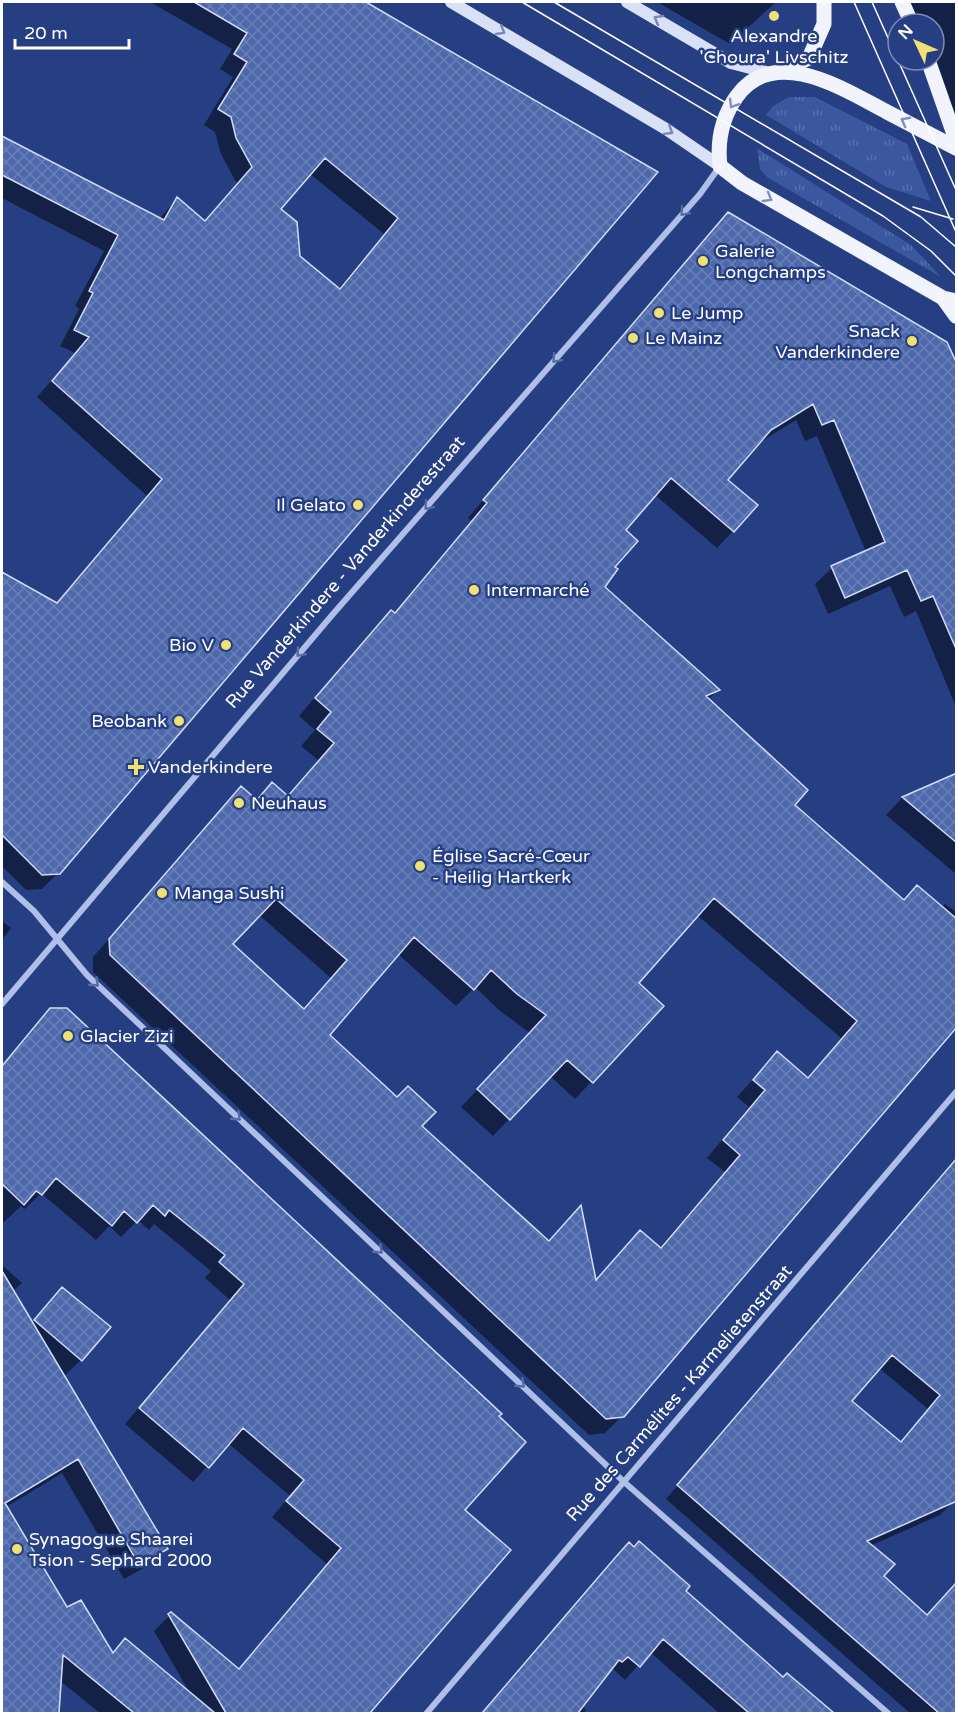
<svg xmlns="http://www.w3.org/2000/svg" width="958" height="1715" viewBox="0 0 958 1715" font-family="'Varela Round',sans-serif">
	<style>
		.grass { fill: url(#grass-tufts) }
		.shadow { fill: #0007; fill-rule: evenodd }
		.building { fill: url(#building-cross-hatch); stroke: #d2dcf6; stroke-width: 1.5; fill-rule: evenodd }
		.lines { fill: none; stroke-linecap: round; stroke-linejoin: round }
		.minor { stroke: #afbfe7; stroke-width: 6 }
		.secondary { stroke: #d9e1f6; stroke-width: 12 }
		.primary { stroke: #f1f3fd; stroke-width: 15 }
		.tram { stroke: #fff; stroke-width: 1.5 }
		.oneway { stroke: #7788b7 }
		.oneway2 { stroke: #8190ba }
		.oneway3 { stroke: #566ca6 }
		.poi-dot { fill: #f1e174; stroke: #263f83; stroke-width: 2 }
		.labels { text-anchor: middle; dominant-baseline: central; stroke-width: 5; stroke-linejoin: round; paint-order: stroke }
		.poi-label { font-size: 18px; fill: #fff; stroke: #263f83; text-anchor: start }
		.street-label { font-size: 18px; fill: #fff; stroke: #263f83 }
	</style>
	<defs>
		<pattern id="grass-tufts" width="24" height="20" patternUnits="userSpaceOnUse" patternTransform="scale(1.5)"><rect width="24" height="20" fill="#3a57a0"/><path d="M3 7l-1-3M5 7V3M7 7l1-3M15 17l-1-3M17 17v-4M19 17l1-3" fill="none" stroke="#5870ae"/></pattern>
		<pattern id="building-cross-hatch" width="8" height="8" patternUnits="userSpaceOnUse" patternTransform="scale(1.5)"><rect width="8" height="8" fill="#4e69ab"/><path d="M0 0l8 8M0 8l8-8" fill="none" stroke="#6980b8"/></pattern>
	</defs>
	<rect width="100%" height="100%" fill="#263f83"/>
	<path class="grass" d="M789,97H815L907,144L931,201L886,187L766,115L773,106Z
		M757,148L911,245L941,277L768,178L760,169Z"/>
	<path class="shadow" d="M150,2H363L656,173L58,873L42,889L26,890L2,866V574L55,604L147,496L37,397L75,353L60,346L79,309L75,306L104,251L2,198V137L159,219L177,199L204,222L237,184L221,154L215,132L204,125L233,77L220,69L232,49ZM310,174L384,234L338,289L299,257L279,209Z
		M657,2H776L730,44Z
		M908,2H956V124L934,60V24H911Z
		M728,214L956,367V707L916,611L904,617L890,586L828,614L815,584L832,568L866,552L817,436L805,441L796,420L757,444L726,480L733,531L717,548L655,495L624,531L613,567L603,587L718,690L708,700L793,805L903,901L941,908L945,904L956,912V1025L622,1416L605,1433L589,1435L93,972V957L241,788L256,801L272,784L287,797L318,760L301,746L315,730L299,716L374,628L391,612L393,614L472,521L468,518ZM259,915L331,978L303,1010L231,944ZM697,915L841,1038L807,1078L777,1053L737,1097L749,1107L707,1158L725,1172L659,1248L624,1249L595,1281L420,1126L328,1035L398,954L456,1006L475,987L500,1011L530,1033L461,1107L493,1136L550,1076L575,1099L662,1006L637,983Z
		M956,775V874L886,815L902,798Z
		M2,921L11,928L2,940Z
		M51,1010L462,1510L509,1550L368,1714H101L59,1680L57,1714H2V1265L22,1283L12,1292L31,1323L62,1289L81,1360L63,1377L166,1549L151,1564L124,1579L62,1473L6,1507L67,1609L111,1654L125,1640L191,1695L154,1631L169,1616L238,1670L327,1564L272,1517L290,1496L228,1443L193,1482L125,1424L230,1300L205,1278L211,1271L154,1224L149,1230L138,1220L121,1237L109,1226L96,1240L41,1193L25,1209L21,1206L2,1224V1065Z
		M956,1159V1483L953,1502L940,1515L870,1546L882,1576L927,1616L956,1606V1714H911L666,1499ZM879,1368L928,1409L900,1443L850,1402Z
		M629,1544L783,1679L787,1675L831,1714H720L650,1652L625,1680L613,1669L606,1674L582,1706L586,1710L583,1714H481Z"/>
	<path class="building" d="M194,2H366L658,172L60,874L42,875L2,835V572L57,603L162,479L52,381L89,337L74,330L93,293L89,291L118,235L2,175V136L164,220L177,197L205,221L252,167L236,138L231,117L218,109L247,62L234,54L247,33ZM325,158L398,218L340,289L300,256L297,222L281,209Z
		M728,212L947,342L957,364V651L933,596L921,601L907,570L845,598L831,566L885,542L834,420L822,425L813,404L771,430L728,480L758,505L734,532L671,478L626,530L638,541L615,567L618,569L605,587L720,690L706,696L808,790L795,805L904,900L917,885L957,919V1027L624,1417L606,1419L110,955L109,939L241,786L257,800L272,782L288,796L334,743L317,729L331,712L315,698L391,610L395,613L487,503L483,500ZM714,898L857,1021L808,1078L777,1051L753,1080L765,1090L723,1140L740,1155L661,1248L640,1230L596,1280L581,1205L549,1241L422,1126L436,1112L408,1086L397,1097L330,1035L414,937L474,990L491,970L517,994L546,1015L477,1089L510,1120L567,1060L593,1083L664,1006L639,983ZM276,899L347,960L304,1009L233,944Z
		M957,773V843L902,797Z
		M50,1008H67L502,1414L499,1416L526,1442L465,1510L511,1550L370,1713H226L168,1614L171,1612L239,1669L341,1548L286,1501L304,1480L243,1428L209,1468L139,1408L244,1284L219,1262L225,1255L169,1210L165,1216L153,1205L137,1223L124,1211L112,1226L56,1178L42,1195L36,1191L24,1205L2,1184V1066Z
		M957,1158V1501L867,1541L895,1564L884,1576L927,1615L957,1582V1713H939L677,1485ZM892,1355L940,1395L901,1442L852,1401Z
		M2,1271L168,1549L139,1565L78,1459L5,1503L67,1607L81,1600L113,1653L125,1638L215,1713H134L63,1655L59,1713H2Z
		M62,1287L111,1327L82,1361L34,1320Z
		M639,1541L690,1586L686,1591L763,1659L783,1677L787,1673L834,1713H749L663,1639L640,1667L628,1657L622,1662L619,1660L578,1713H482L614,1559L629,1542L634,1547Z"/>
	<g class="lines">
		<path class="minor" d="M2,882L34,911L87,975L623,1481L889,1714
			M2,1004L333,614L700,194L720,166
			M426,1714L956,1092"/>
		<path class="secondary" d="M451,2L666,129L720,166
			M627,2L731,63L774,74"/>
		<path class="primary" d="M902,2L912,24
			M928,60L956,140
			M781,70L809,58L824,24V2
			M956,148C933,136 910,124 887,112C845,90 775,44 737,96C722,117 717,141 720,166L742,183L943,298L956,301
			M943,298L956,316"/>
		<path class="tram" d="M522,2L883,216L931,251L956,276
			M554,2L921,217L956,247
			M854,2L956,232
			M872,2L956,190
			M913,207L953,219"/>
	</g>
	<defs><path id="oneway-chevron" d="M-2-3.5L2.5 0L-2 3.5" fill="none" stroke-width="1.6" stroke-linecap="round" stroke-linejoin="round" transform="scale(1.5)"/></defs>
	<g class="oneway">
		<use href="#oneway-chevron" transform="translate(658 19) rotate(-150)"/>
		<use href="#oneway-chevron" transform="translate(501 31) rotate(31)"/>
		<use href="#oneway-chevron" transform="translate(669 131) rotate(32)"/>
	</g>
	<g class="oneway2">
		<use href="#oneway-chevron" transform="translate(733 104) rotate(121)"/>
		<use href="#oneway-chevron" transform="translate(905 121) rotate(-152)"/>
		<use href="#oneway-chevron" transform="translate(768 198) rotate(30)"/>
	</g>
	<g class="oneway3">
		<use href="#oneway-chevron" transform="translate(684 212) rotate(131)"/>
		<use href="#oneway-chevron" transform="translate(556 359) rotate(131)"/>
		<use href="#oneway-chevron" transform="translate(428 506) rotate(131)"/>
		<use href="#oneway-chevron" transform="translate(300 653) rotate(130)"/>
		<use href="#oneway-chevron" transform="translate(95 983) rotate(43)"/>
		<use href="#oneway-chevron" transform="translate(237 1117) rotate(43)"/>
		<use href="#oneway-chevron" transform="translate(379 1250) rotate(43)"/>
		<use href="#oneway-chevron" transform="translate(521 1384) rotate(43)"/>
	</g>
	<g class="poi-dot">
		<circle cx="774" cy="16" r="6"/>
		<circle cx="703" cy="261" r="6"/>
		<circle cx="659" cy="313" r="6"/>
		<circle cx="633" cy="338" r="6"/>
		<circle cx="912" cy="341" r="6"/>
		<circle cx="358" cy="505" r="6"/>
		<circle cx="474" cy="590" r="6"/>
		<circle cx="226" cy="645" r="6"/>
		<circle cx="179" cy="721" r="6"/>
		<path d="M133 758h6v6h6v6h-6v6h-6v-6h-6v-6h6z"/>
		<circle cx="239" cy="803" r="6"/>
		<circle cx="420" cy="866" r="6"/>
		<circle cx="162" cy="893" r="6"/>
		<circle cx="68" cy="1036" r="6"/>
		<circle cx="17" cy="1549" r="6"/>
	</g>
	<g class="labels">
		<g class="poi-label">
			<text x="774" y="36" text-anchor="middle">Alexandre<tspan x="774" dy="21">'Choura' Livschitz</tspan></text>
			<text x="715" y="251">Galerie<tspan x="715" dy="21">Longchamps</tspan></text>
			<text x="671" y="313">Le Jump</text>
			<text x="900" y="331" text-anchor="end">Snack<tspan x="900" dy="21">Vanderkindere</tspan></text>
			<text x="645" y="338">Le Mainz</text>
			<text x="346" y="505" text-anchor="end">Il Gelato</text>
			<text x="486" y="590">Intermarché</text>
			<text x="214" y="645" text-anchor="end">Bio V</text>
			<text x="167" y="721" text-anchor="end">Beobank</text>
			<text x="148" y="767">Vanderkindere</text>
			<text x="251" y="803">Neuhaus</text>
			<text x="432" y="856">Église Sacré-Cœur<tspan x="432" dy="21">- Heilig Hartkerk</tspan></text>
			<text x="174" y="893">Manga Sushi</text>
			<text x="80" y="1036">Glacier Zizi</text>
			<text x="29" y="1539">Synagogue Shaarei<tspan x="29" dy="21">Tsion - Sephard 2000</tspan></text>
		</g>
		<g class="street-label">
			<text transform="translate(345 572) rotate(-49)">Rue Vanderkindere - Vanderkinderestraat</text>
			<text transform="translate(679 1393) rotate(-49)">Rue des Carmélites - Karmelietenstraat</text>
		</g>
	</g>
	<rect width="958" height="1715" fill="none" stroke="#ffffff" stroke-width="6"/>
	<g transform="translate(916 42) rotate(314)"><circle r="28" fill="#263f83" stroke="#7d8cb5" stroke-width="1.5"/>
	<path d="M0-4.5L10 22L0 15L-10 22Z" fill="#f1e174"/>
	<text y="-9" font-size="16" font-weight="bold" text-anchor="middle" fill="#ffffff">N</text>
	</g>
	<path d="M15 39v9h114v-9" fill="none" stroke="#ffffff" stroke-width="3"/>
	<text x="24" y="39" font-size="18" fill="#ffffff" stroke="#263f83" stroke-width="4.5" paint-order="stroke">20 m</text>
</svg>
